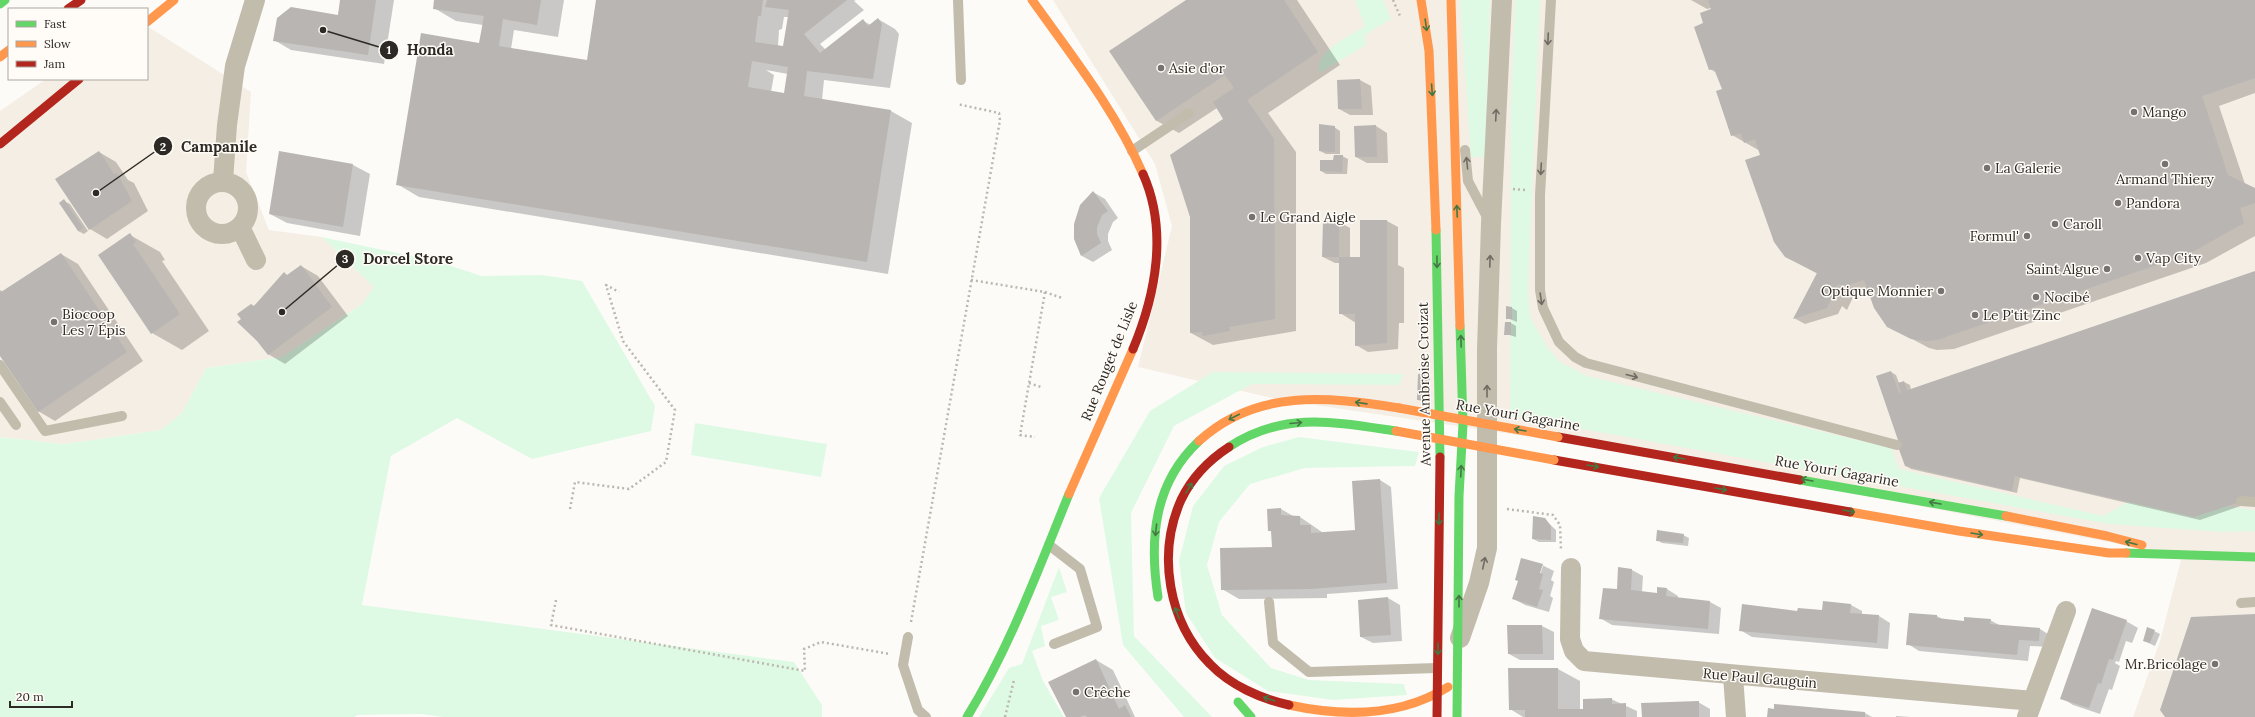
<svg xmlns="http://www.w3.org/2000/svg" width="2255" height="717" viewBox="0 0 2255 717" font-family="Lora,serif">
	<style>
		.built { fill: #f5eee4 }
		.green { fill: #dffae4 }
		.shadow { fill: #0003; fill-rule: evenodd }
		.building { fill: #b8b5b2; fill-rule: evenodd }
		.lines { fill: none; stroke-linecap: round; stroke-linejoin: round }
		.path { stroke: #bbb7ae; stroke-width: 2.5; stroke-dasharray: 2 3; stroke-linecap: butt }
		.lane { stroke: #c2bcad; stroke-width: 10 }
		.street { stroke: #c2bcad; stroke-width: 20 }
		.fast { stroke: #63d668; stroke-width: 9 }
		.slow { stroke: #ff974d; stroke-width: 9 }
		.jam { stroke: #b3261e; stroke-width: 9 }
		.slow-bridge { stroke: #ff974d; stroke-width: 9 }
		.oneway { stroke: #457743 }
		.oneway2 { stroke: #706b62 }
		.poi-dot { fill: #76726f; stroke: #fffbf6; stroke-width: 1.5 }
		.labels { text-anchor: middle; dominant-baseline: central; stroke-width: 3; stroke-linejoin: round; paint-order: stroke }
		.poi-label { font-size: 14px; fill: #2d2925; stroke: #fffbf6; text-anchor: start }
		.street-label { font-size: 14px; fill: #2d2925; stroke: #fffbf6 }
		.leader { fill: none; stroke: #2d2925; stroke-width: 1.5 }
		.callout-dot { fill: #2d2925; stroke: #fffbf6; stroke-width: 1.5 }
		.mark-label { font-size: 12px; text-anchor: middle; font-weight: bold; fill: #fff }
		.callout-label { font-size: 15px; text-anchor: middle; font-weight: bold; fill: #2d2925; stroke: #fffbf6; stroke-width: 3; stroke-linejoin: round; paint-order: stroke }
	</style>
	<rect width="100%" height="100%" fill="#fdfbf8"/>
	<path class="built" d="M1053,0H2255V717H2133L2160,641L2182,556L1646,454L1281,400L1138,367L1172,226L1155,164Z
		M147,26L251,92L246,172L269,230L322,237L375,287L362,304L282,357L206,368L182,413L161,430L64,444L0,437V111L46,79H147Z"/>
	<path class="green" d="M1355,0H1383L1391,19L1365,35L1366,45L1319,73C1316,49 1349,37 1365,26Z
		M1460,0H1490L1485,157H1471Z
		M1515,0H1540L1528,290L1530,317L1547,347L1560,362L1587,376L1891,448L1899,469L2103,516L2128,502L2194,517L2226,506L2255,510V531L2223,532L2109,524L1510,416L1511,104Z
		M322,237L439,262L482,276L542,275L582,281L655,406L651,431L532,459L457,418L391,456L362,605L794,662L822,705V717H443L422,714L358,715L354,717H0V437L64,444L161,430L182,413L206,368L282,357L362,304L374,287Z
		M1213,372L1404,374L1399,385L1252,384L1174,426L1131,513L1134,636L1212,717H1184L1123,645L1099,498L1150,411Z
		M695,423L827,444L821,477L691,455Z
		M1299,437L1419,452L1415,466L1305,468L1250,484L1219,522L1207,565L1222,615L1271,668L1309,680L1404,684L1407,695L1333,700L1268,691L1215,658L1186,613L1179,561L1193,506L1224,466L1263,447Z
		M1059,567L1067,592L1051,597L1059,620L1041,626L1045,646L1032,651L1043,681L1064,717H979L1009,668L1022,664Z"/>
	<path class="shadow" d="M341,0H394L384,64L291,50L274,40L338,16Z
		M435,0H564L558,37L514,30L511,49L588,61L597,0H856L854,1L864,10L820,44L826,50L863,21L871,25L878,19L895,29L899,34L890,88L824,80L822,100L891,111L912,123L888,274L419,197L397,184L484,44L483,25L456,21L434,8ZM784,17H789L784,47L778,46L779,30L782,29ZM766,70L788,74L789,95L771,92L774,75Z
		M1190,0H1297L1340,65L1268,113L1296,152V331L1213,345L1191,333L1225,119L1217,108L1179,133L1157,121L1111,52Z
		M1691,0H2255V93L2219,106L2245,184L2255,189V236L2206,263L1954,349L1937,350L1929,348L1888,326L1869,293L1862,296L1855,293L1847,310L1842,306L1838,314L1805,324L1794,318L1818,274L1785,256L1760,151L1732,135L1723,90L1717,73L1710,69L1705,24L1711,8L1707,9Z
		M1360,80L1371,86L1373,115H1350L1339,109Z
		M1376,126L1387,133L1388,163H1367L1356,157Z
		M1334,127L1340,131V154H1326L1320,151Z
		M99,152L116,162L128,180L134,183L148,211L107,239L90,229Z
		M280,152L353,165L370,174L360,236L287,223L270,214Z
		M1342,156L1348,159L1347,174H1326L1321,171Z
		M1093,192L1105,199L1118,218L1113,222L1108,234V241L1112,250L1093,262L1082,256L1074,233Z
		M64,201L70,204L88,231L84,234L78,231Z
		M1361,221H1387L1398,227V265L1404,268V323H1399L1398,349L1368,352L1356,345V323L1340,313V263H1335L1323,257L1339,222L1350,228V258H1364Z
		M130,235L160,252L165,260L162,261L209,331L182,350L152,333Z
		M61,254L78,264L143,361L55,421L38,411L0,355V290L3,292Z
		M301,266L318,276L348,316L285,364L268,354L254,306Z
		M2255,272V501L2200,520L2020,478L2017,493L1911,469L1906,466L1900,443L1891,372L1896,375L1899,383L1904,382L1910,385L1911,390Z
		M1512,308L1517,311V322L1507,318Z
		M1511,323L1516,326V337L1506,334Z
		M1424,375L1430,378L1429,403L1418,400Z
		M1380,480L1391,487L1398,589L1327,594V598L1239,599L1222,589L1276,548L1272,532L1269,530L1281,509L1293,516L1300,517L1322,532L1356,531Z
		M1544,519L1556,530V542H1539L1533,539Z
		M1683,535L1689,538L1688,546L1662,543L1657,540Z
		M1522,559L1542,565L1554,571L1551,580L1554,582L1550,596L1553,598L1549,612L1525,605L1514,599L1519,581L1516,579ZM1541,566H1543L1539,578H1537Z
		M1619,568L1632,570L1643,576L1642,592L1658,594L1667,589L1678,596V598L1710,602L1721,608L1719,634L1612,625L1600,618L1618,590Z
		M1388,598L1400,605L1402,641L1373,643L1361,637L1359,601Z
		M1851,605L1862,611V615L1879,616L1890,623L1888,649L1752,637L1740,630L1798,612L1823,611Z
		M1910,614L1937,616L1944,620L1965,622L1990,620L2001,626L2040,629L2051,636L2050,647L2030,646L2028,661L1919,651L1908,644Z
		M2126,621L2138,628L2132,643L2126,641L2119,662L2116,661L2115,663L2120,666L2112,690L2109,689L2100,714L2073,705L2062,698Z
		M1508,626H1542L1554,632V660H1520L1509,654Z
		M2154,631L2160,634L2155,646L2144,641Z
		M1096,660L1113,670L1135,717H1067Z
		M1509,669H1558L1580,681V710L1611,699L1637,711V717H1523L1510,709Z
		M1698,702L1710,709V717H1643Z
		M1865,713L1872,717H1768Z
		M1896,716L1911,717H1896Z"/>
	<path class="building" d="M340,0H376L368,55L273,41L277,18L291,7L338,15Z
		M434,0H541L537,25L503,19L499,46L587,60L596,0H763L761,16H758L755,42L783,46L789,10L765,7L767,0H847L804,34L820,53L863,19L868,26L878,18L882,24L873,79L807,71L804,96L891,110L867,262L396,185L421,33L479,43L484,16L433,9ZM752,61L788,67L784,93L748,87Z
		M1186,0H1284L1318,52L1247,100L1274,139L1275,319L1229,327L1230,331L1203,336L1202,332L1190,333V217L1170,155L1223,119L1213,102L1234,88L1225,75L1156,121L1109,51Z
		M1708,0H2255V78L2202,96L2228,175L2255,188V203L2240,208L2244,223L2189,254L1937,340L1926,341L1911,339L1887,327L1874,308L1864,280L1844,286L1838,284L1827,308L1793,319L1817,273L1785,257L1774,242L1745,160L1760,155L1755,139L1744,143L1741,133L1731,136L1716,91L1722,89L1714,69L1709,70L1694,27L1703,23L1700,13L1711,9Z
		M1360,79L1362,109H1338L1337,80Z
		M1319,124L1335,126V152L1319,151Z
		M1376,125L1377,157H1355L1354,126Z
		M99,151L114,174L117,173L132,201L89,230L55,179Z
		M279,151L353,164L343,227L269,214Z
		M1334,155H1343L1342,172L1320,171V160H1333Z
		M1093,191L1108,211L1102,215L1097,227V234L1101,243L1081,256L1074,239V224L1080,205Z
		M64,199L83,228L78,231L59,203Z
		M1360,220H1387V343L1355,346V314H1339V257H1360Z
		M1323,221H1339V257H1322Z
		M130,233L136,242L133,244L180,314L151,334L98,255Z
		M61,253L127,352L38,412L0,356V291L1,292Z
		M301,265L332,307L268,355L257,341L237,322L241,319L237,314L251,304L254,306L284,272L287,275Z
		M2255,271V497L2194,517L2015,476L2012,491L1905,466L1897,444L1899,443L1876,376L1891,371L1899,393Z
		M1506,306L1512,307V319H1506Z
		M1505,322H1511V335H1504Z
		M1418,374H1425L1423,400H1417Z
		M1904,381L1907,390L1901,392L1898,383Z
		M1380,479L1387,583L1311,589L1221,590L1220,548L1272,547L1271,531H1268L1267,509L1281,508V515L1300,516V525H1311V533L1355,530L1352,481Z
		M1533,516L1545,518L1551,526V540L1532,539Z
		M1657,530L1684,534L1683,543L1656,541Z
		M1521,558L1543,564L1540,573L1543,574L1539,589L1543,590L1537,607L1512,599L1518,581L1515,580Z
		M1618,567L1632,569L1631,590L1657,593V587L1667,588L1666,596L1710,601L1708,629L1599,619L1603,588L1617,589Z
		M1388,597L1391,635L1360,637L1358,600Z
		M1823,601L1851,604L1850,613L1879,615L1877,643L1739,631L1742,604L1797,611L1798,608L1822,610Z
		M2092,608L2127,620L2113,660L2109,659L2101,684L2098,683L2089,708L2060,699Z
		M1909,613L1937,615V618L1964,621V617L1991,619L1990,624L2040,628L2039,641L2019,640L2017,655L1906,645Z
		M2255,614V717H2165L2160,710L2191,617Z
		M1507,625H1542L1543,654H1508Z
		M2147,627L2155,630L2150,643L2143,641Z
		M1096,659L1119,709L1125,705L1131,717H1087L1085,715L1080,717H1066L1048,682Z
		M1508,668H1558V709H1583V699L1612,698V704L1626,703V717H1525V710H1509Z
		M1699,701V717H1642L1641,703Z
		M1774,704L1865,712V717H1767L1768,708L1774,709Z"/>
	<g class="lines">
		<path class="path" d="M1393,0L1400,16
			M1513,189L1526,190
			M971,280L1045,292L1020,435L1035,437
			M1045,292L1062,298
			M1029,383L1041,387
			M570,509L575,482L629,489L666,462L675,410L623,341L606,285L619,292
			M1507,509L1553,515L1560,525L1561,550
			M556,600L551,625L805,671L804,649L821,642L890,654
			M911,622L1000,120L999,113L957,104
			M1005,717L1014,680"/>
		<path class="lane" d="M958,0L961,80
			M1551,0L1540,195V290L1543,308L1559,342L1575,357L1586,363L1897,445
			M1465,150L1468,181L1488,219
			M1132,151L1189,113
			M0,365L45,431L122,416
			M0,402L16,425
			M2241,501L2255,502
			M1049,545L1080,569L1097,627L1054,644
			M1269,602L1273,643L1309,672L1437,668
			M2241,603L2255,602
			M908,637L903,665L918,710L926,717"/>
		<path class="street" d="M223,181L227,125L235,66L255,0
			M196 208a26 26 0 1 1 52 0a26 26 0 1 1-52 0Z
			M240,227L256,260
			M1571,568L1570,639L1574,651L1584,661L2033,701
			M1460,638L1479,583L1487,548V349L1491,224L1502,0
			M1733,676L1736,717
			M2027,717L2066,611"/>
		<path class="fast" d="M0,4L5,0
			M1436,230L1440,457
			M1229,447C1283,411 1335,422 1396,431
			M1800,480L2006,516
			M2126,553L2255,557
			M1158,597C1149,539 1154,483 1199,441
			M1238,702L1251,717
			M967,717C1010,647 1038,570 1069,494
			M1457,717L1459,496L1463,424L1460,326"/>
		<path class="slow" d="M1032,0C1072,56 1115,110 1143,174
			M1421,0L1429,51L1436,230
			M1451,0L1460,326
			M147,22L174,0
			M0,57L9,50
			M1199,441C1257,388 1328,397 1399,408
			M1069,494L1133,349
			M1850,512L1959,531L2109,553H2126
			M2006,516L2107,536L2142,545
			M1289,705C1344,717 1400,717 1448,687"/>
		<path class="jam" d="M68,9L81,0
			M0,144L79,79
			M1133,349C1156,294 1168,230 1143,174
			M1558,437L1800,480
			M1229,447C1209,460 1191,479 1181,500C1157,554 1168,622 1210,664C1230,685 1261,699 1289,705
			M1554,460L1850,512
			M1437,717L1440,457"/>
		<path class="slow-bridge" d="M1399,408L1558,437
			M1396,431L1554,460"/>
	</g>
	<defs><path id="oneway-shaft" d="M-6 0H5M1.5-3L5.5 0L1.5 3" fill="none" stroke-width="1.6" stroke-linecap="round" stroke-linejoin="round"/></defs>
	<g class="oneway">
		<use href="#oneway-shaft" transform="translate(1426 25) rotate(82)"/>
		<use href="#oneway-shaft" transform="translate(1432 90) rotate(86)"/>
		<use href="#oneway-shaft" transform="translate(1457 211) rotate(-92)"/>
		<use href="#oneway-shaft" transform="translate(1437 262) rotate(90)"/>
		<use href="#oneway-shaft" transform="translate(1461 341) rotate(-92)"/>
		<use href="#oneway-shaft" transform="translate(1361 403) rotate(-172)"/>
		<use href="#oneway-shaft" transform="translate(1234 417) rotate(153)"/>
		<use href="#oneway-shaft" transform="translate(1296 423) rotate(-5)"/>
		<use href="#oneway-shaft" transform="translate(1520 430) rotate(-170)"/>
		<use href="#oneway-shaft" transform="translate(1679 458) rotate(-170)"/>
		<use href="#oneway-shaft" transform="translate(1593 466) rotate(10)"/>
		<use href="#oneway-shaft" transform="translate(1461 471) rotate(-87)"/>
		<use href="#oneway-shaft" transform="translate(1807 480) rotate(-170)"/>
		<use href="#oneway-shaft" transform="translate(1189 488) rotate(-58)"/>
		<use href="#oneway-shaft" transform="translate(1721 489) rotate(10)"/>
		<use href="#oneway-shaft" transform="translate(1935 503) rotate(-170)"/>
		<use href="#oneway-shaft" transform="translate(1849 511) rotate(10)"/>
		<use href="#oneway-shaft" transform="translate(1439 519) rotate(91)"/>
		<use href="#oneway-shaft" transform="translate(1156 530) rotate(96)"/>
		<use href="#oneway-shaft" transform="translate(1977 534) rotate(9)"/>
		<use href="#oneway-shaft" transform="translate(2131 543) rotate(-166)"/>
		<use href="#oneway-shaft" transform="translate(1459 601) rotate(-90)"/>
		<use href="#oneway-shaft" transform="translate(1177 613) rotate(-112)"/>
		<use href="#oneway-shaft" transform="translate(1438 649) rotate(90)"/>
		<use href="#oneway-shaft" transform="translate(1269 699) rotate(-161)"/>
	</g>
	<g class="oneway2">
		<use href="#oneway-shaft" transform="translate(1548 39) rotate(93)"/>
		<use href="#oneway-shaft" transform="translate(1496 115) rotate(-87)"/>
		<use href="#oneway-shaft" transform="translate(1467 163) rotate(-96)"/>
		<use href="#oneway-shaft" transform="translate(1541 169) rotate(93)"/>
		<use href="#oneway-shaft" transform="translate(1490 261) rotate(-88)"/>
		<use href="#oneway-shaft" transform="translate(1541 299) rotate(82)"/>
		<use href="#oneway-shaft" transform="translate(1632 376) rotate(15)"/>
		<use href="#oneway-shaft" transform="translate(1487 391) rotate(-90)"/>
		<use href="#oneway-shaft" transform="translate(1484 563) rotate(-78)"/>
	</g>
	<g class="poi-dot">
		<circle cx="1161" cy="68" r="4"/>
		<circle cx="2134" cy="112" r="4"/>
		<circle cx="2165" cy="164" r="4"/>
		<circle cx="1987" cy="168" r="4"/>
		<circle cx="2118" cy="203" r="4"/>
		<circle cx="1252" cy="217" r="4"/>
		<circle cx="2055" cy="224" r="4"/>
		<circle cx="2027" cy="236" r="4"/>
		<circle cx="2138" cy="258" r="4"/>
		<circle cx="2107" cy="269" r="4"/>
		<circle cx="1941" cy="291" r="4"/>
		<circle cx="2036" cy="297" r="4"/>
		<circle cx="1975" cy="315" r="4"/>
		<circle cx="54" cy="322" r="4"/>
		<circle cx="2215" cy="664" r="4"/>
		<circle cx="1076" cy="692" r="4"/>
	</g>
	<g class="labels">
		<g class="poi-label">
			<text x="1169" y="68">Asie d'or</text>
			<text x="2142" y="112">Mango</text>
			<text x="1995" y="168">La Galerie</text>
			<text x="2165" y="179" text-anchor="middle">Armand Thiery</text>
			<text x="2126" y="203">Pandora</text>
			<text x="1260" y="217">Le Grand Aigle</text>
			<text x="2063" y="224">Caroll</text>
			<text x="2019" y="236" text-anchor="end">Formul'</text>
			<text x="2146" y="258">Vap City</text>
			<text x="2099" y="269" text-anchor="end">Saint Algue</text>
			<text x="1933" y="291" text-anchor="end">Optique Monnier</text>
			<text x="2044" y="297">Nocibé</text>
			<text x="62" y="314">Biocoop<tspan x="62" dy="16">Les 7 Épis</tspan></text>
			<text x="1983" y="315">Le P'tit Zinc</text>
			<text x="2207" y="664" text-anchor="end">Mr.Bricolage</text>
			<text x="1084" y="692">Crêche</text>
		</g>
		<g class="street-label">
			<text transform="translate(1109 361) rotate(-68)">Rue Rouget de Lisle</text>
			<text transform="translate(1424 384) rotate(-91)">Avenue Ambroise Croizat</text>
			<text transform="translate(1518 415) rotate(10)">Rue Youri Gagarine</text>
			<text transform="translate(1837 471) rotate(10)">Rue Youri Gagarine</text>
			<text transform="translate(1760 678) rotate(5)">Rue Paul Gauguin</text>
		</g>
	</g>
	<path class="leader" d="M323 30L389 50M96 193L163 146M282 312L345 259"/>
	<g class="callout-dot">
		<circle cx="323" cy="30" r="4"/>
		<circle cx="96" cy="193" r="4"/>
		<circle cx="282" cy="312" r="4"/>
		<circle cx="389" cy="50" r="10"/>
		<circle cx="163" cy="146" r="10"/>
		<circle cx="345" cy="259" r="10"/>
	</g>
	<g class="mark-label">
		<text x="389" y="54">1</text>
		<text x="163" y="151">2</text>
		<text x="345" y="263">3</text>
	</g>
	<g class="callout-label">
		<text x="430" y="55">Honda</text>
		<text x="219" y="152">Campanile</text>
		<text x="408" y="264">Dorcel Store</text>
	</g>
	<rect x="8" y="8" width="140" height="72" fill="#fffbf6" stroke="#aba7a2"/>
	<rect x="16" y="21" width="20" height="6" fill="#63d668" stroke="#aba7a2"/>
	<text x="44" y="28" font-size="12" fill="#2d2925">Fast</text>
	<rect x="16" y="41" width="20" height="6" fill="#ff974d" stroke="#aba7a2"/>
	<text x="44" y="48" font-size="12" fill="#2d2925">Slow</text>
	<rect x="16" y="61" width="20" height="6" fill="#b3261e" stroke="#aba7a2"/>
	<text x="44" y="68" font-size="12" fill="#2d2925">Jam</text>
	<path d="M10 701v6h62v-6" fill="none" stroke="#2d2925" stroke-width="2"/>
	<text x="16" y="701" font-size="12" fill="#2d2925" stroke="#fffbf6" stroke-width="3" paint-order="stroke">20 m</text>
</svg>
